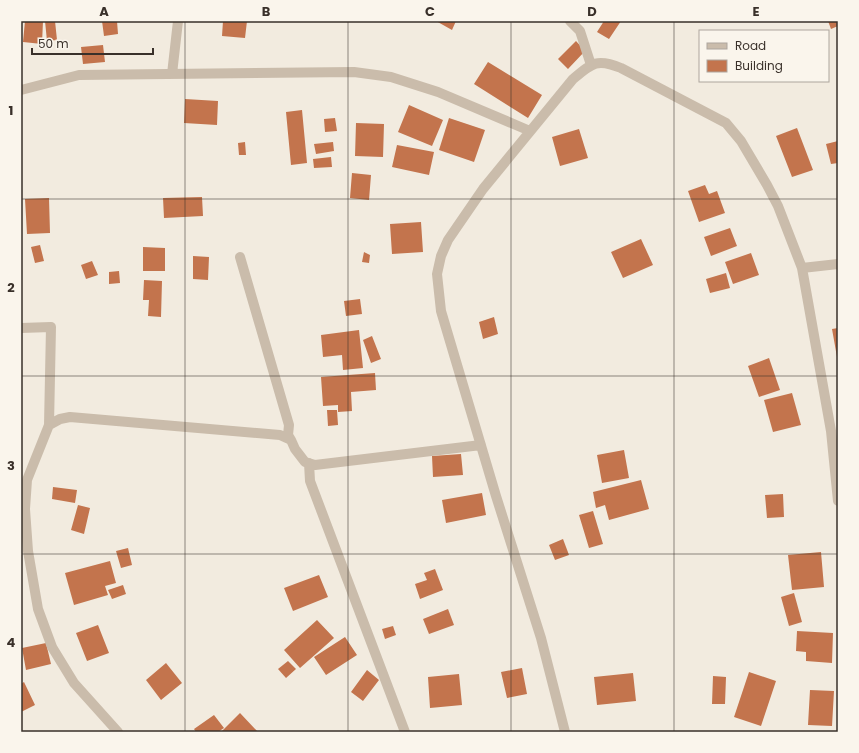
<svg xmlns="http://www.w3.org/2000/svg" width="859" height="753" viewBox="0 0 859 753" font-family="Poppins,sans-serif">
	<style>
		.building { fill: #c3744d }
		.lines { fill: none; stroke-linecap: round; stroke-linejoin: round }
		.street { stroke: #cabcab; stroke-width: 10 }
		.grid { fill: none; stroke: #39302a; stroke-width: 1; stroke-opacity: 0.55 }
		.neatline { fill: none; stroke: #39302a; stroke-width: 1.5 }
		.grid-label { font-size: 13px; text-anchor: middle; font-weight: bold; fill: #39302a }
	</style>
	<rect width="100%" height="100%" fill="#f2ebdf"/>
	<path class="building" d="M25,21H43L42,44L23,42Z
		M45,21H55L57,40L47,41Z
		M102,21H117L118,34L104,36Z
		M223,21H247L245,38L222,36Z
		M436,21H456L452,30Z
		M604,21H621L609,39L597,32Z
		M828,21H838V26L831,29Z
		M576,41L585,51L568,69L558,59Z
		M103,45L105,62L83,64L81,47Z
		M488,62L542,95L528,118L474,84Z
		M185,99L218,101L217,125L184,123Z
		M409,105L443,120L432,146L398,132Z
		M302,110L307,163L291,165L286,112Z
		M335,118L337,131L325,132L324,119Z
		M449,118L485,130L474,162L439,150Z
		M356,123L384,124L383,157L355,156Z
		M797,128L813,170L792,177L776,136Z
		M579,129L588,158L560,166L552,137Z
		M838,141V163L831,164L826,144Z
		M245,142L246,155H239L238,143Z
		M333,142L334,151L316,154L314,144Z
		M397,145L434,152L429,175L392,167Z
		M331,157L332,167L314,168L313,159Z
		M352,173L371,175L369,200L350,198Z
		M705,185L709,194L717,191L725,213L699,222L688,191Z
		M202,197L203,216L164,218L163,198Z
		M49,198L50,233L27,234L25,199Z
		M421,222L423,252L392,254L390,224Z
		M730,228L737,246L711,256L704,237Z
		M641,239L653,265L623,278L611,252Z
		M40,245L44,261L35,263L31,247Z
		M143,247L165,248V271H143Z
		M364,252L370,255L369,263L362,262Z
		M751,253L759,275L733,284L725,262Z
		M193,256L209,257L208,280L193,279Z
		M92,261L98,275L86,279L81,265Z
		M119,271L120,283L109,284V272Z
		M726,273L730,288L710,293L706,279Z
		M144,280L162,281L161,317L148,316L149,300H143Z
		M360,299L362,314L346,316L344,301Z
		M494,317L498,334L483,339L479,322Z
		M838,328V357H837L832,329Z
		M359,330L363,368L343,370L342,355L323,357L321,335Z
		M372,336L381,359L371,363L363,340Z
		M769,358L780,390L759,397L748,366Z
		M375,373L376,390L351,392L352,411L338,412V405L323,406L321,377Z
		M792,393L801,425L773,432L764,400Z
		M327,410H337L338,425L328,426Z
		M624,450L629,478L602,483L597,455Z
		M461,454L463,475L433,477L432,456Z
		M641,480L649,509L609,520L605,505L596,508L593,492Z
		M53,487L77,490L75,503L52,499Z
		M482,493L486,515L446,523L442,500Z
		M783,494L784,517L767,518L765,495Z
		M78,505L90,508L84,534L71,530Z
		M593,511L603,544L589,548L579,515Z
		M563,539L569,555L555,560L549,545Z
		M128,548L132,565L121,568L116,551Z
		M821,552L824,587L792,590L788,555Z
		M110,561L116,583L105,586L108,595L74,605L65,573Z
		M435,569L443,590L420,599L415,584L427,580L424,573Z
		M319,575L328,597L293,611L284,588Z
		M123,585L126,594L112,599L108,590Z
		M794,593L802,622L789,626L781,597Z
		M448,609L454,625L429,634L423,619Z
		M317,620L334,638L300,668L284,650Z
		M98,625L109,653L87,661L76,633Z
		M393,626L396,635L385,639L382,629Z
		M797,631L833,633L832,663L806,661V652L796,651Z
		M345,637L357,655L326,675L314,657Z
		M46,643L51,664L26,670L22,648Z
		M288,661L296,669L286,678L278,669Z
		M166,663L182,683L161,700L146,680Z
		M522,668L527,694L507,698L501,672Z
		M367,670L379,680L363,701L351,692Z
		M749,672L776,681L761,726L734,717Z
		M633,673L636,701L597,705L594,677Z
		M459,674L462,705L430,708L428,677Z
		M713,676L726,677L725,704H712Z
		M24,682L35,705L21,712V684Z
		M810,690L834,691L832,726L808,725Z
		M240,713L258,732H221Z
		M214,715L224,728L218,732H196L194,729Z"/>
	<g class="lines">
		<path class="street" d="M570,21L580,31L591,65
			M172,74L178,21
			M21,90L79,75L354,72L391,77L438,92L530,131
			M240,257L289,425L288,435L291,440
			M802,268L831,431L838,501
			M21,328L51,327L49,425
			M309,463L310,481L405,732
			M118,732L74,683L52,647L38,609L28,551L25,509L27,480L49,425L60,419L70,417L280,435L291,440L295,449L305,462L315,465L481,445
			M565,732L541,638L496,496L441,311L437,274L441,256L448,240L483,189L573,79C592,63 597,58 621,68L726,123L741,141L767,185L778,206L802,268L838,264"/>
	</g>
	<path class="grid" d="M185,21V732M348,21V732M511,21V732M674,21V732M21,199H838M21,376H838M21,554H838"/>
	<rect width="859" height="753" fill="none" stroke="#faf5ec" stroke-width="44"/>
	<rect x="699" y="30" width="130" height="52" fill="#faf5ec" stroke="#ada69e"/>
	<rect x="707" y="43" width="20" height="6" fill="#cabcab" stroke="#ada69e"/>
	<text x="735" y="50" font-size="12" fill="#39302a">Road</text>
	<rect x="707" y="60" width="20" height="12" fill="#c3744d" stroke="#ada69e"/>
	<text x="735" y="70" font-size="12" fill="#39302a">Building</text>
	<path d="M32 48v6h121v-6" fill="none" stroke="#39302a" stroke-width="2"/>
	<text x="38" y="48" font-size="12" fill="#39302a" stroke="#faf5ec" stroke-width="3" paint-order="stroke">50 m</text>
	<rect x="22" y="22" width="815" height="709" class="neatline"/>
	<g class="grid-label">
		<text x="104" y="16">A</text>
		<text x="266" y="16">B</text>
		<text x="430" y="16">C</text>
		<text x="592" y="16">D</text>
		<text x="756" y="16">E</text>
		<text x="11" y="115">1</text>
		<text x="11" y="292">2</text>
		<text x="11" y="470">3</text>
		<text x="11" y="647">4</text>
	</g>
</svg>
